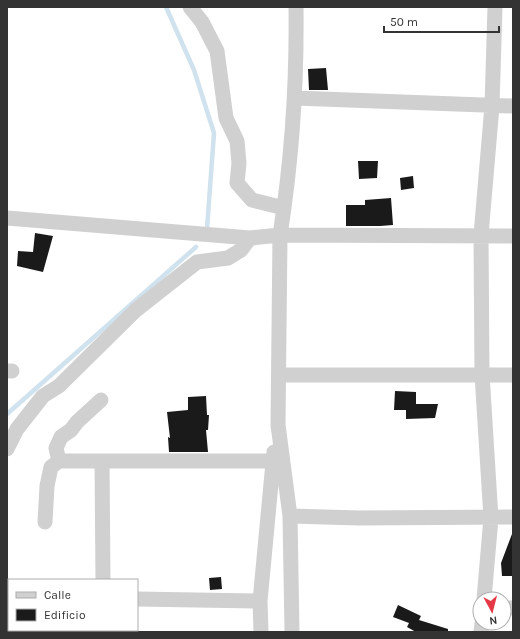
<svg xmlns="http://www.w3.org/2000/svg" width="520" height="639" viewBox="0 0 520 639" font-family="Karla,sans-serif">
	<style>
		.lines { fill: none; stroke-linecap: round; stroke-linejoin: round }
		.stream { stroke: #cfe2ee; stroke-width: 4.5 }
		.building { fill: #1a1a1a }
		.street { stroke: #d0d0d0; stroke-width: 15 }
	</style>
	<rect width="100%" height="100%" fill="#fff"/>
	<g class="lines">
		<path class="stream" d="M166,7L194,70L214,133L207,229
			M7,414L196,247"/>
	</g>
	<path class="building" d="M326,68L328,90H309L308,69Z
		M358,161H378L377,178L359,179Z
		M413,176L414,188L401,190L400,178Z
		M391,198L393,225L380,226H346V205H365V200Z
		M35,233L53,236L43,272L17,266L18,251L33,252Z
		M395,391L416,392V404H438L435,418L406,419V410H394Z
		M206,396L207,415H209L208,430H206L208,452H169L168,437L170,438L167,412L188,410V397Z
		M512,534L513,576H502L501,563Z
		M221,577L222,589L210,590L209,578Z
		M398,605L421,616L419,620L448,629V632H416L407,627L409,623L393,617Z"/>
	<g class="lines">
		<path class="street" d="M190,7L202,22L217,51L226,118L237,141L239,163L237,183L252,200L284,208
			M295,98L513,106
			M7,218L250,238L280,235L513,236
			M7,371H12
			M280,375H513
			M7,449L17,429L43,396L59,386L136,310L197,262L228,258L241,250L250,238
			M59,461H273
			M102,461L103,580
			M290,516L359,518L513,517
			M45,522L47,486L51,467L59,461L56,448L61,437L71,430L77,422L101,400
			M7,599H9
			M137,599L260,601
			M484,599L491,518L482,374L481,235L492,106L495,7
			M504,608H513
			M104,630V632
			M261,632L260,601L274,452
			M292,632L290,516L278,425L280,235C292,159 297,83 296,7
			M481,632L482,623"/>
	</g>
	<rect width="520" height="639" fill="none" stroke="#333333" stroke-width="16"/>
	<rect x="8" y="579" width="130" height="52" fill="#ffffff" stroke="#adadad"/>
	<rect x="16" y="592" width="20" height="6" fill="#d0d0d0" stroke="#adadad"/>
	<text x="44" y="599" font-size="12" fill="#333333">Calle</text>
	<rect x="16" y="609" width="20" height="12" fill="#1a1a1a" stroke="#adadad"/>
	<text x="44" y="619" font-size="12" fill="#333333">Edificio</text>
	<g transform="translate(492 611) rotate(173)"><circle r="19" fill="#ffffff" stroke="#adadad"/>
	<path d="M0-3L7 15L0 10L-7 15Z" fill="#e63946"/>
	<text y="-6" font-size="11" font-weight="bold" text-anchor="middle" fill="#333333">N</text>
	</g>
	<path d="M384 26v6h115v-6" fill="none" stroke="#333333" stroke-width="2"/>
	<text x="390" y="26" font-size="12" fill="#333333" stroke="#ffffff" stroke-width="3" paint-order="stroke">50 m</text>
</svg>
